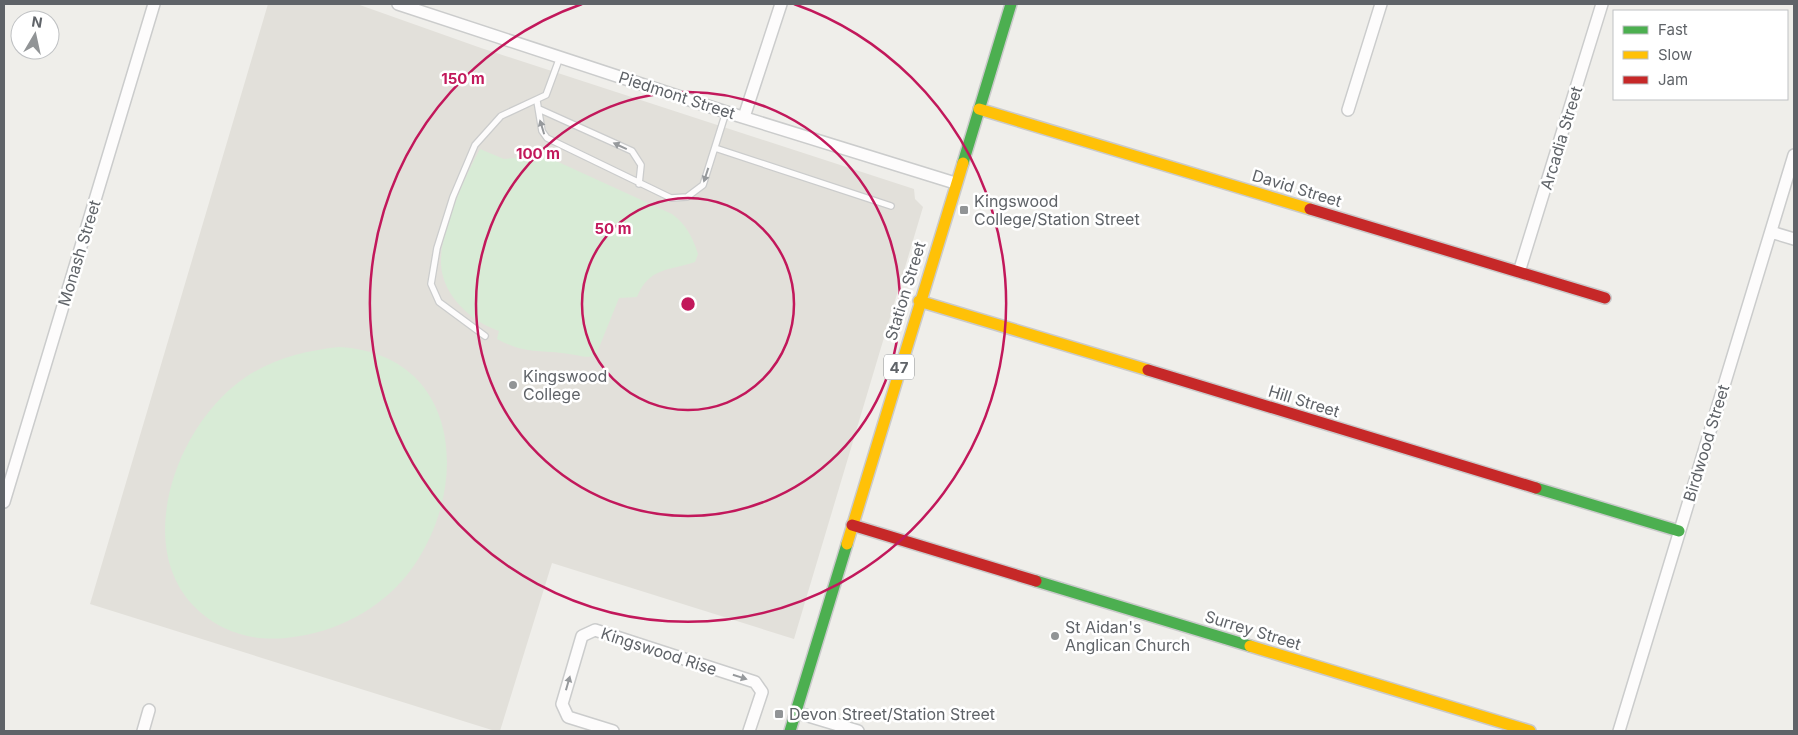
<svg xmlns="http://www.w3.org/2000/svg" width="1798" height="735" viewBox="0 0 1798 735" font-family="Inter,sans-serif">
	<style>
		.education { fill: #e2e0da }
		.green { fill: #d8ebd6 }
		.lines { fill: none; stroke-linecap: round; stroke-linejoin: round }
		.lane-casing { stroke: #cbcccc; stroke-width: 8 }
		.street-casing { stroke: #cbcccc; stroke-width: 14 }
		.fast-casing { stroke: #cacacb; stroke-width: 14 }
		.slow-casing { stroke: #cacacb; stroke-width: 14 }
		.jam-casing { stroke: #cacacb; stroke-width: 14 }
		.lane { stroke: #fdfcfc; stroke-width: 5.5 }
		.street { stroke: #fdfcfc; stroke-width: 11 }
		.fast { stroke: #4caf50; stroke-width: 11 }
		.slow { stroke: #ffc107; stroke-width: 11 }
		.jam { stroke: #c62828; stroke-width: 11 }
		.oneway { fill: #96999c }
		.ring { fill: none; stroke: #c2185b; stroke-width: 2.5 }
		.poi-dot { fill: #919496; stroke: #fff; stroke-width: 2 }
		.labels { text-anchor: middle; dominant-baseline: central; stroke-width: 5; stroke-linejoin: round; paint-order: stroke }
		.shield { fill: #fff; stroke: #8f9295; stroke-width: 1 }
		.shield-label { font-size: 15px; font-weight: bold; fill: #5f6368 }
		.street-label { font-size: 16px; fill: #5f6368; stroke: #fff }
		.poi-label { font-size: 16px; fill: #5f6368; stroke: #fff; text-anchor: start }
		.centre { fill: #c2185b; stroke: #fff; stroke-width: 2.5 }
		.ring-label { font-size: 15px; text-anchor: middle; font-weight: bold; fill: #c2185b; stroke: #fff; stroke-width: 5; stroke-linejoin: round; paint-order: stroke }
	</style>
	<rect width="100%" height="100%" fill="#efeeea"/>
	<path class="education" d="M268,4H357L481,48L914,189L915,199L923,207L794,639L552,563L500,731H495L90,604Z"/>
	<path class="green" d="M480,149L504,159L543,155L672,214C686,224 693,238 698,254L695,262C669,271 649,267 637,297L619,298L596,355C586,359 579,355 569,354C538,349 527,355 497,339L499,331C472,322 443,296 441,265C439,234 465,176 480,149Z
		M339,347C460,354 471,484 413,567C387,604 344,629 300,636C267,642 236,638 209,619C129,563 171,437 234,386C264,361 301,351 339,347Z"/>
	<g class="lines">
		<defs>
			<path id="lane" d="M537,101L542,131L547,138L671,198L687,197L703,185L726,112
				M539,109L632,151L641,165L639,184
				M715,148L891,206
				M485,336L439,302L431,284L437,248L453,197L475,145L501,116L546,95L560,57"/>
			<path id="street" d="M398,4L726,112L955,183
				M1348,110L1381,4
				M744,117L781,4
				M1771,232L1794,239
				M1519,272L1602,4
				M4,502L154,4
				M795,712L858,731
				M143,731L149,710
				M613,731L568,717L562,704L582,636L595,630L755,682L762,692L749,731
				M1619,731L1794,155"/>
			<path id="fast" d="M963,163L1011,4
				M1536,488L1679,531
				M1036,581L1250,646
				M790,731L847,544"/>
			<path id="slow" d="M979,109L1310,209
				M919,301L1148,370
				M847,544L963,163
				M1250,646L1530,731"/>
			<path id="jam" d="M1310,209L1605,298
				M1148,370L1536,488
				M852,525L1036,581"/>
		</defs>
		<use href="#lane" class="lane-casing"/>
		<use href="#street" class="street-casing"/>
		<use href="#fast" class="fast-casing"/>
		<use href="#slow" class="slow-casing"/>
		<use href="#jam" class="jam-casing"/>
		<use href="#lane" class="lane"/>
		<use href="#street" class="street"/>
		<use href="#fast" class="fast"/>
		<use href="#slow" class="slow"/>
		<use href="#jam" class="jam"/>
	</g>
	<defs><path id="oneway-solid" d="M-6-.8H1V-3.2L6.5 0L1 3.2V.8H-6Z" transform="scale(1.25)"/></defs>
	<g class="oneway">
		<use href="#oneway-solid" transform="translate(542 127) rotate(-107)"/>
		<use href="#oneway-solid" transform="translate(620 146) rotate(-155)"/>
		<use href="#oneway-solid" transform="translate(706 175) rotate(108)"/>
		<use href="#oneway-solid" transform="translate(740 677) rotate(18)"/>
		<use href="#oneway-solid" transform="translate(568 683) rotate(-74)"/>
	</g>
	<g class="ring">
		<circle cx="688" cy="304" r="106"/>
		<circle cx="688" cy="304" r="212"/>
		<path d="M794 4A318 318 0 1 1 582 4"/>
	</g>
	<g class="poi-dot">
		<rect x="959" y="205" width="10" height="10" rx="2.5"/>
		<circle cx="513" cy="385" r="5"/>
		<circle cx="1055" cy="636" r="5"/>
		<rect x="774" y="709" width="10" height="10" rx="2.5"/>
	</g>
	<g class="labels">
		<rect class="shield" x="884" y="354.5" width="30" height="25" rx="4"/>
		<g class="shield-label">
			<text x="899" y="367">47</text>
		</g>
		<g class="street-label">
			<text transform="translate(677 95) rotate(18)">Piedmont Street</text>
			<text transform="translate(1561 138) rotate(-73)">Arcadia Street</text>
			<text transform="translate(1297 188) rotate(17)">David Street</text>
			<text transform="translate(79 253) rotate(-73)">Monash Street</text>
			<text transform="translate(905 291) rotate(-73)">Station Street</text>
			<text transform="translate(1304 401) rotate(17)">Hill Street</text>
			<text transform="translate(1706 443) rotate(-73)">Birdwood Street</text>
			<text transform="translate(1253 630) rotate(17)">Surrey Street</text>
			<text transform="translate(659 651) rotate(18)">Kingswood Rise</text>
		</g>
		<g class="poi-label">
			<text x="974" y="201">Kingswood<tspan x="974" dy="18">College/Station Street</tspan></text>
			<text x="523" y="376">Kingswood<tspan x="523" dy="18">College</tspan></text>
			<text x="1065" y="627">St Aidan's<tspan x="1065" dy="18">Anglican Church</tspan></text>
			<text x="789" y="714">Devon Street/Station Street</text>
		</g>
	</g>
	<circle cx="688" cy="304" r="8" class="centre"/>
	<g class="ring-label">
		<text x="463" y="84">150 m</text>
		<text x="538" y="159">100 m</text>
		<text x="613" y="234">50 m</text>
	</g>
	<rect width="1798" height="735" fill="none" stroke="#5f6368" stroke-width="10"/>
	<rect x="1613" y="10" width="175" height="90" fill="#ffffff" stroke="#bfc1c3"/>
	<rect x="1623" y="26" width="25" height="8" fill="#4caf50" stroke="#bfc1c3"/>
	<text x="1658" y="35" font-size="15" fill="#5f6368">Fast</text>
	<rect x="1623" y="51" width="25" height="8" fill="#ffc107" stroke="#bfc1c3"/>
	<text x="1658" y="60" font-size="15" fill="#5f6368">Slow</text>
	<rect x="1623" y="76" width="25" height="8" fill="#c62828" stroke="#bfc1c3"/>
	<text x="1658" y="85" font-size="15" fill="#5f6368">Jam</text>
	<g transform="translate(35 35) rotate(9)"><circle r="24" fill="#ffffff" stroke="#bfc1c3"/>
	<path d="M0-4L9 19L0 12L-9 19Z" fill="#919496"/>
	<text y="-8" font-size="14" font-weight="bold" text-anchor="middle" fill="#5f6368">N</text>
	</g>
</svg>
